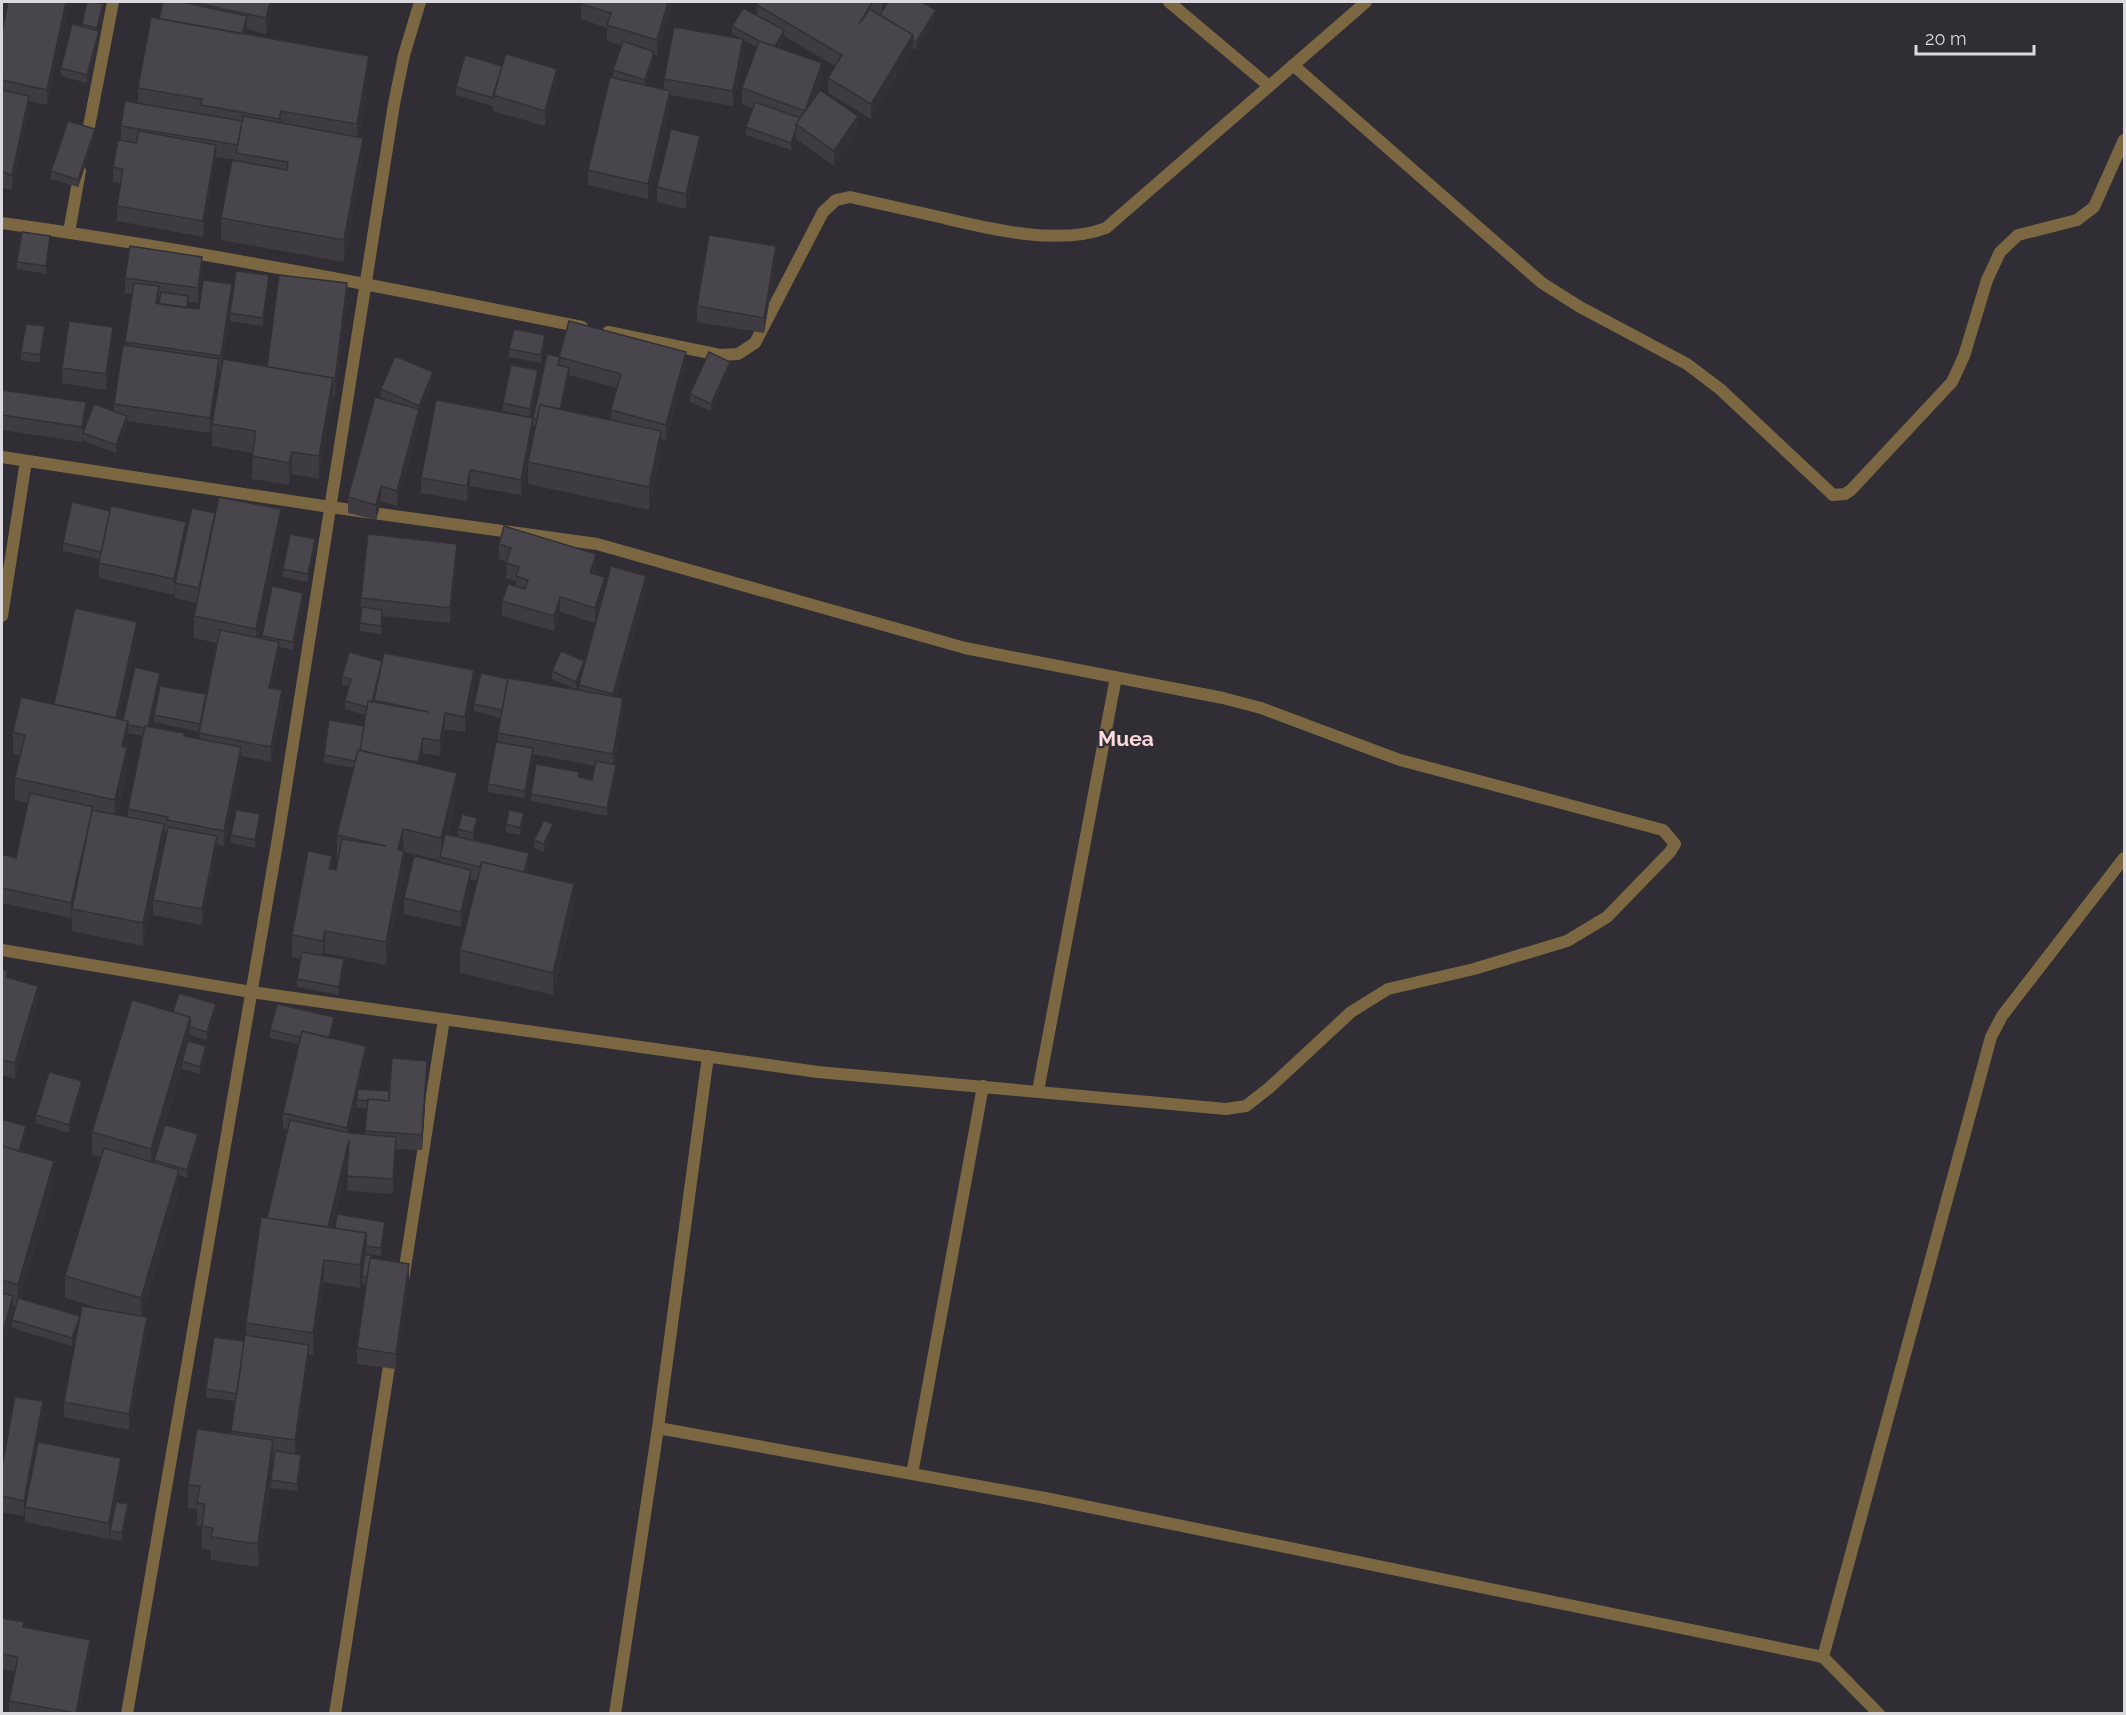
<svg xmlns="http://www.w3.org/2000/svg" width="2126" height="1715" viewBox="0 0 2126 1715" font-family="Raleway,sans-serif">
	<style>
		.lines { fill: none; stroke-linecap: round; stroke-linejoin: round }
		.minor { stroke: #7b6842; stroke-width: 12 }
		.wall { fill: #3f3b42; fill-rule: evenodd }
		.shaded-wall { fill: #333036 }
		.building { fill: #49454d; stroke: #333036; stroke-width: 1.5 }
		.labels { text-anchor: middle; dominant-baseline: central; stroke-width: 4.5; stroke-linejoin: round; paint-order: stroke }
		.quarter-label { font-size: 21px; font-weight: bold; fill: #fdd9dc; stroke: #312d34 }
	</style>
	<rect width="100%" height="100%" fill="#312d34"/>
	<g class="lines">
		<path class="minor" d="M1169,2L1269,86
			M1293,65L1542,283L1580,307L1687,364L1720,389L1833,495L1845,494L1851,490L1952,382L1964,356L1987,280L2000,252L2018,235L2077,220L2094,207L2124,140
			M86,142L113,2
			M2,223C196,250 389,288 582,327
			M69,232L80,171
			M608,332L720,355L738,354L755,343L823,212L836,200L850,197C881,204 912,211 944,218C990,229 1060,246 1106,228L1366,2
			M2,457L330,507L597,544L965,648L1223,698L1261,708L1400,760L1663,830L1675,844L1670,852L1607,917L1567,941L1474,969L1388,989L1351,1012L1269,1088L1246,1106L1226,1109L818,1072L251,992L2,950
			M2,616L26,461
			M1038,1091L1116,677
			M403,1280L444,1019
			M658,1428L1045,1498L1823,1657
			M912,1474L983,1086
			M127,1714L278,838L394,104L404,55L420,2
			M335,1714L391,1353
			M615,1714L658,1428L708,1056
			M1879,1714L1823,1657L1991,1037L2002,1016L2124,858"/>
	</g>
	<path class="wall" d="M68,2V7L47,105L29,101V111L12,190L2,188V32Z
		M163,2H272V6L266,34L247,29L246,34L369,79L359,137L363,160L344,262L221,240V218L236,160L216,157L203,237L117,221V206L121,184L113,182V167L121,141V126L138,103V88Z
		M673,2L657,55H654V59L646,85L664,89V79L740,38L732,34V26L757,15V5L759,2H922L936,18L916,50L913,48V50L871,119L828,93V78L835,66L784,36V38L779,48L822,78L817,94L858,132L834,166L796,139V137L791,150L746,135V127L753,108L742,104V88L757,47L743,40V54L733,106L670,95V106L648,199L588,185V170L613,77V70L622,45L607,41V28L581,19V4Z
		M103,12L98,31L99,38L87,83L61,76V68L82,26V24Z
		M557,84L545,126L493,111V106L456,95V87Z
		M95,137L78,187L51,179V171Z
		M700,151L686,209L657,202V187Z
		M50,243L46,274L17,269V262Z
		M776,261L764,333L697,322V306Z
		M202,272L198,303L188,302V308L199,309L232,299L269,283L263,326L230,321V314L223,359L267,367L347,299L335,396H333L319,479L292,474L289,485L252,479L253,453L212,446V424L221,371H219L210,433L127,421V424L116,453L83,441V438L82,442L2,430V390L86,418L84,429L114,411V404L125,345L132,294L125,293V278Z
		M45,334L40,363L21,360V352Z
		M113,342L106,390L62,383V368Z
		M545,343L541,363L509,357V349Z
		M559,357L686,367L666,440L661,439V453L649,510L528,484V462L535,427L533,426V419ZM569,375L617,388L611,410V420L561,410Z
		M730,369L711,411L690,402V394Z
		M538,378L530,417L503,411V403Z
		M433,380L419,413V424L397,506L381,501L376,520L348,513V497L392,402L381,397V389Z
		M533,433L521,495L470,486L467,501L421,493V478Z
		M281,531L259,638H262V636L303,601L293,650L279,647V657L272,688L282,705L271,762L241,756V763L224,846L217,844V851L202,925L153,915V900L167,832L164,831L143,946L72,931V914L71,918L2,903V854L16,858L28,803L15,800V778L20,756L13,754V732L54,704L137,637L119,719L123,720L160,680L149,726L184,736L199,739L200,732L154,722V715L206,700L217,643L194,638V616L197,603L175,598V588L174,595L99,578V559L63,551V543L186,535ZM128,733L143,736L128,809V818L117,815L127,770Z
		M499,544L596,570L595,574L605,588L646,592L616,697L623,714L614,765L616,773L607,816L531,801V794L579,777L592,780L595,766L533,754L525,798L488,792V784L498,742V733L501,718L474,711V704L508,679L579,691V685L581,678L576,689L552,679V671L584,665L595,623L560,612L554,631L502,616V601L516,586V581L506,578L507,562L499,559Z
		M315,547L308,582L283,577V569Z
		M457,559L450,623L382,616L381,634L360,631L361,598Z
		M342,677L474,686L465,732L445,729L440,756L423,753L420,765L457,796L448,834L458,837V829L477,826L473,840L529,869L528,873L574,906L553,995L460,973V950L477,881L471,880V885L461,927L404,914V898L440,862V860L404,852V873L386,965L325,953L324,956L344,967L339,995L297,987V979L301,959L292,957V935L332,869L336,870L339,858L337,857V835L354,768L324,763V755L364,726L366,715L345,709V701L349,686L342,685Z
		M524,821L520,835L506,832V824Z
		M260,822L255,848L231,843V835Z
		M553,831L544,852L534,848V840Z
		M2,969L8,977L38,1001L15,1079L2,1075Z
		M216,1011L207,1040L190,1035L189,1041L206,1054L200,1074L182,1069V1067L165,1125L198,1142L187,1178L179,1175V1192L142,1317L147,1333L129,1430L64,1417V1402L78,1329L72,1346L12,1328V1320L16,1306H13V1311L2,1350V1119L26,1134L21,1151L54,1184L20,1299L80,1320L101,1309L65,1298V1276L101,1157L92,1155V1132L173,1012Z
		M334,1025L331,1038L366,1062L359,1089L389,1091L427,1076L422,1150L396,1149L393,1194L347,1191L348,1160L332,1227L385,1230L381,1256L366,1253V1255L409,1279L396,1369L357,1364V1348L366,1285L362,1284V1278L360,1288L324,1282L313,1355H309L295,1454L301,1463L297,1491L271,1488V1480L258,1567L211,1560V1550L202,1549V1526H197V1509L188,1508V1485L231,1434L235,1401L206,1397V1389L244,1341L246,1335V1323L267,1218L288,1129L283,1128V1113L299,1044L270,1038V1030ZM357,1100V1108L368,1109L365,1134L349,1133Z
		M82,1089L69,1133L36,1123V1115Z
		M43,1417L38,1442L121,1473L116,1502L128,1512L122,1541L110,1539V1532L109,1539L25,1522V1508L24,1516L2,1512V1467Z
		M2,1618L90,1655L79,1713H9V1701L15,1672L2,1669Z"/>
	<path class="shaded-wall" d="M66,2H68V7L47,105V90Z
		M270,2H272V6L266,34V18Z
		M668,2H673L657,55V40Z
		M882,2H890L882,15Z
		M103,4V12L97,36V28Z
		M936,10V18L916,50V42Z
		M247,16V32L241,55V40Z
		M784,30V38L774,57V49Z
		M99,31V38L87,83V75Z
		M913,35V50L871,119V104Z
		M743,39V54L733,106V91Z
		M654,52V59L645,88V80Z
		M369,56V79L357,147V124Z
		M822,63V78L805,126V111Z
		M557,69V84L545,126V111Z
		M670,91V106L648,199V184Z
		M29,96V111L12,190V175Z
		M281,111V133L279,141V119Z
		M858,116V132L834,166V151Z
		M95,129V137L78,187V180Z
		M796,129V137L791,150V143Z
		M700,136V151L686,209V194Z
		M363,138V160L344,262V240Z
		M216,145V160L203,237V221Z
		M50,236V243L46,274V266Z
		M776,246V261L764,333V318Z
		M202,257V272L198,303V288Z
		M269,275V283L263,326V318Z
		M347,283V299L335,396V381Z
		M232,284V299L221,371V356Z
		M159,286V302L156,318V303Z
		M45,326V334L40,363V355Z
		M113,327V342L106,390V374Z
		M545,335V343L541,363V355Z
		M686,352V367L666,440V425Z
		M219,359V374L210,433V418Z
		M730,362V369L711,411V404Z
		M569,368V375L557,431V424Z
		M538,370V378L530,417V409Z
		M433,372V380L419,414V406Z
		M333,378V401L319,479V456Z
		M86,402V418L84,433H83L82,442V427Z
		M419,409V424L397,506V491Z
		M127,416V424L116,453V445Z
		M533,418V433L521,495V480Z
		M661,431V453L649,510V487Z
		M292,452V474L289,485V463Z
		M470,470V486L467,501V486Z
		M381,486V501L376,520V505Z
		M281,509V531L256,651V629Z
		M186,522V537L175,583L174,595V579Z
		M315,539V547L308,582V574Z
		M457,544V559L450,623V608Z
		M596,554V570L590,588V573Z
		M646,576V592L613,709V694Z
		M605,577V592L595,623V608Z
		M303,593V601L293,650V642Z
		M560,597V612L554,631V616Z
		M137,622V637L116,736V721Z
		M279,642V657L269,703V688Z
		M584,661V668L576,689V682Z
		M474,670V686L465,732V717Z
		M160,673V680L147,737V729Z
		M282,690V705L271,762V747Z
		M623,698V714L613,769V754Z
		M445,713V729L440,756V741Z
		M128,721V743L122,769V746Z
		M423,738V753L418,777V762Z
		M241,747V763L224,846V831Z
		M127,748V770L115,822V800Z
		M533,748V756L525,798V791Z
		M616,765V773L607,816V808Z
		M457,773V796L442,858L441,857V838Z
		M93,807V822L72,909L71,918V903Z
		M524,813V821L520,835V828Z
		M260,814V822L255,848V840Z
		M477,818V826L473,841V833Z
		M164,824V847L143,946V923Z
		M553,824V831L544,852V844Z
		M403,829L404,873L386,965V942L398,850Z
		M217,836V851L202,925V909Z
		M529,853V869L523,893V877Z
		M332,856V878L329,869Z
		M471,870V885L461,927V912Z
		M574,884V906L553,995V973Z
		M325,931V953L323,963V941Z
		M344,959V967L339,995V987Z
		M38,986V1001L15,1079V1063Z
		M216,1004V1011L207,1040V1032Z
		M190,1017V1040L183,1061H182V1067L151,1172V1149Z
		M334,1017V1025L328,1051V1043Z
		M206,1046V1054L200,1074V1067Z
		M366,1046V1062L347,1143V1128Z
		M427,1061V1076L422,1150V1135Z
		M82,1081V1089L69,1133V1125Z
		M26,1126V1134L15,1170V1162Z
		M198,1134V1142L187,1178V1170Z
		M396,1137V1152L393,1194V1179Z
		M349,1140V1155L327,1248V1232Z
		M54,1161V1184L18,1307V1285Z
		M179,1170V1192L141,1321V1298Z
		M385,1222V1230L381,1256V1248Z
		M366,1233V1255L360,1288V1265Z
		M324,1260V1282L313,1355V1333Z
		M409,1264V1279L396,1369V1354Z
		M13,1296V1311L2,1350V1335Z
		M80,1316V1324L72,1346V1338Z
		M147,1317V1333L129,1430V1414Z
		M309,1345V1360L295,1456V1440Z
		M43,1401V1417L24,1516V1501Z
		M273,1440V1463L258,1567V1544Z
		M301,1455V1463L297,1491V1484Z
		M121,1458V1473L109,1539V1523Z
		M128,1504V1512L122,1541V1533Z
		M90,1640V1655L79,1713H76Z"/>
	<path class="building" d="M8,2H66L47,90L2,80V32Z
		M87,2H94L103,4L97,28L82,24Z
		M163,2H181L247,16L242,34L159,19Z
		M191,2H270L266,18Z
		M581,2H668L657,40L607,25L611,13L581,4Z
		M759,2H869L872,3L859,24L870,9L913,35L871,104L828,78L842,55L757,5Z
		M888,2H922L936,10L916,42L913,40V35L880,15Z
		M743,8L784,30L775,46L759,41L732,26Z
		M151,17L369,56L357,124L281,111L279,119L201,105L202,99L138,88Z
		M72,24L99,31L87,75L61,68Z
		M674,27L743,39L733,91L664,79Z
		M623,41L654,52L645,80L613,70Z
		M759,41L822,63L805,111L742,88Z
		M506,54L557,69L545,111L493,95Z
		M465,55L502,66L493,98L456,87Z
		M610,77L670,91L648,184L588,170Z
		M2,90L29,96L12,175L2,172Z
		M820,90L858,116L834,151L796,124Z
		M125,101L242,121L238,145L121,126Z
		M755,102L800,118L796,124V129L791,143L746,127Z
		M243,116L363,138L344,240L221,218L232,160L287,170L288,162L236,153Z
		M68,121L95,129L78,180L51,171Z
		M671,129L700,136L686,194L657,187Z
		M139,131L216,145L203,221L117,206L123,169L113,167L118,140L136,143Z
		M22,232L50,236L46,266L17,262Z
		M709,235L776,246L764,318L697,306Z
		M130,246L202,257L198,288L125,278Z
		M236,271L269,275L263,318L230,313Z
		M279,275L347,283L335,381H333V378L267,367Z
		M203,280L232,284L221,356L125,342L134,283L159,286L156,303L199,309Z
		M161,292L188,296L187,308L159,304Z
		M69,321L113,327L106,374L62,368Z
		M569,321L686,352L666,425L611,410L621,374L559,357Z
		M26,324L45,326L40,355L21,352Z
		M514,329L545,335L541,355L509,349Z
		M123,345L219,359L210,418L114,404Z
		M709,352L730,362L711,404L690,394Z
		M547,354L560,357L558,365L569,368L560,409L540,405L537,419H533Z
		M395,356L433,372L419,406L381,389Z
		M223,359L333,378L319,456L292,452L289,463L252,456L256,431L212,424Z
		M511,365L538,370L530,409L503,403Z
		M2,390L86,402L82,427L2,415Z
		M375,397L419,409L397,491L381,486L376,505L348,497Z
		M436,400L533,418L521,480L470,470L467,486L421,478Z
		M94,404L127,416L116,445L83,433Z
		M540,405L661,431L649,487L528,462Z
		M219,497L281,509L256,629L194,616Z
		M72,502L110,511L101,552L63,543Z
		M111,506L186,522L174,579L99,563Z
		M192,508L215,513L199,588L175,583Z
		M504,526L596,554L590,573L605,577L595,608L560,597L554,616L502,601L508,584L525,589L528,580L516,576L519,567L506,563L511,548L499,544Z
		M290,534L315,539L308,574L283,569Z
		M368,534L457,544L450,608L361,598Z
		M611,566L646,576L613,694L579,685Z
		M272,586L303,593L293,642L262,636Z
		M362,607L382,610L381,626L360,623Z
		M75,608L137,622L116,718L54,704Z
		M220,630L279,642L269,688L282,690L271,747L199,733Z
		M561,651L584,661L576,682L552,671Z
		M349,652L382,661L372,702L368,701L367,707L345,701L351,679L342,677Z
		M384,653L474,670L465,717L445,713L440,741L423,738L418,762L384,756L360,750L368,701L429,712L374,700Z
		M135,667L160,673L148,726H145V728L128,725V721L123,720Z
		M481,673L508,679L502,710L474,704Z
		M508,678L623,698L613,754L498,733Z
		M160,686L206,694L200,724L154,715Z
		M21,697L128,721L122,746L127,748L115,800L15,778L25,735L13,732Z
		M329,720L364,726L360,750H358L355,761L324,755Z
		M145,726L184,733V736L241,747L224,831L167,820L168,817L128,809Z
		M496,742L533,748L525,791L488,784Z
		M358,750L457,773L441,838L403,829L398,850L404,851L386,942L325,931L323,941L292,935L308,851L332,856L329,869L336,870L342,839L386,846L337,835Z
		M596,761L616,765L607,808L531,794L536,764L579,772L578,777L592,780Z
		M30,793L93,807L71,903L2,888V854L16,858Z
		M92,810L164,824L143,923L72,909Z
		M236,810L260,814L255,840L231,835Z
		M509,810L524,813L520,828L506,824Z
		M462,814L477,818L473,833L458,829Z
		M544,820L553,824L544,844L534,840Z
		M168,827L217,836L202,909L153,900Z
		M445,834L529,853L524,872L482,862L480,867L440,857Z
		M414,856L471,870L461,912L404,898Z
		M482,862L574,884L553,973L460,950Z
		M302,952L344,959L339,987L297,979Z
		M2,969L8,971L6,977L38,986L15,1063L2,1060Z
		M179,993L216,1004L207,1032L190,1027V1017L173,1012Z
		M132,1000L190,1017L151,1149L92,1132Z
		M277,1004L334,1017L329,1038L302,1031L300,1037L270,1030Z
		M302,1031L366,1046L347,1128L283,1113Z
		M188,1041L206,1046L200,1067L182,1061Z
		M392,1058L427,1061L422,1135L365,1131L368,1099L389,1101Z
		M49,1072L82,1081L69,1125L36,1115Z
		M358,1089L389,1091V1101L368,1099V1101L357,1100Z
		M2,1119L26,1126L19,1151L2,1146Z
		M290,1120L350,1133L396,1137L393,1179L347,1176L349,1140L328,1227L267,1218Z
		M165,1125L198,1134L187,1170L154,1160Z
		M2,1146L54,1161L18,1285L2,1280Z
		M104,1148L179,1170L141,1298L65,1276Z
		M337,1214L385,1222L381,1248L366,1246V1233L335,1228Z
		M261,1217L366,1233L360,1265L324,1260L313,1333L246,1323Z
		M365,1255H372L371,1258H370L367,1278L362,1276Z
		M370,1258L409,1264L396,1354L357,1348Z
		M2,1293L13,1296L2,1335Z
		M18,1298L80,1316L72,1338L12,1320Z
		M82,1306L147,1317L129,1414L64,1402Z
		M245,1335L309,1345L295,1440L231,1431Z
		M214,1337L244,1341L237,1394L206,1389Z
		M15,1397L43,1401L24,1501L2,1496V1467Z
		M197,1429L273,1440L258,1544L211,1537L213,1528L202,1526L205,1504L197,1503L200,1486L188,1485Z
		M38,1442L121,1458L109,1523L25,1507Z
		M275,1451L301,1455L297,1484L271,1480Z
		M116,1502L128,1504L122,1533L110,1531Z
		M2,1618L24,1622L23,1627L90,1640L76,1713L9,1701L18,1657L2,1654Z"/>
	<g class="labels">
		<g class="quarter-label">
			<text x="1126" y="738">Muea</text>
		</g>
	</g>
	<rect width="2126" height="1715" fill="none" stroke="#dcd9de" stroke-width="6"/>
	<path d="M1916 45v9h118v-9" fill="none" stroke="#dcd9de" stroke-width="3"/>
	<text x="1925" y="45" font-size="18" fill="#dcd9de" stroke="#312d34" stroke-width="4.5" paint-order="stroke">20 m</text>
</svg>
